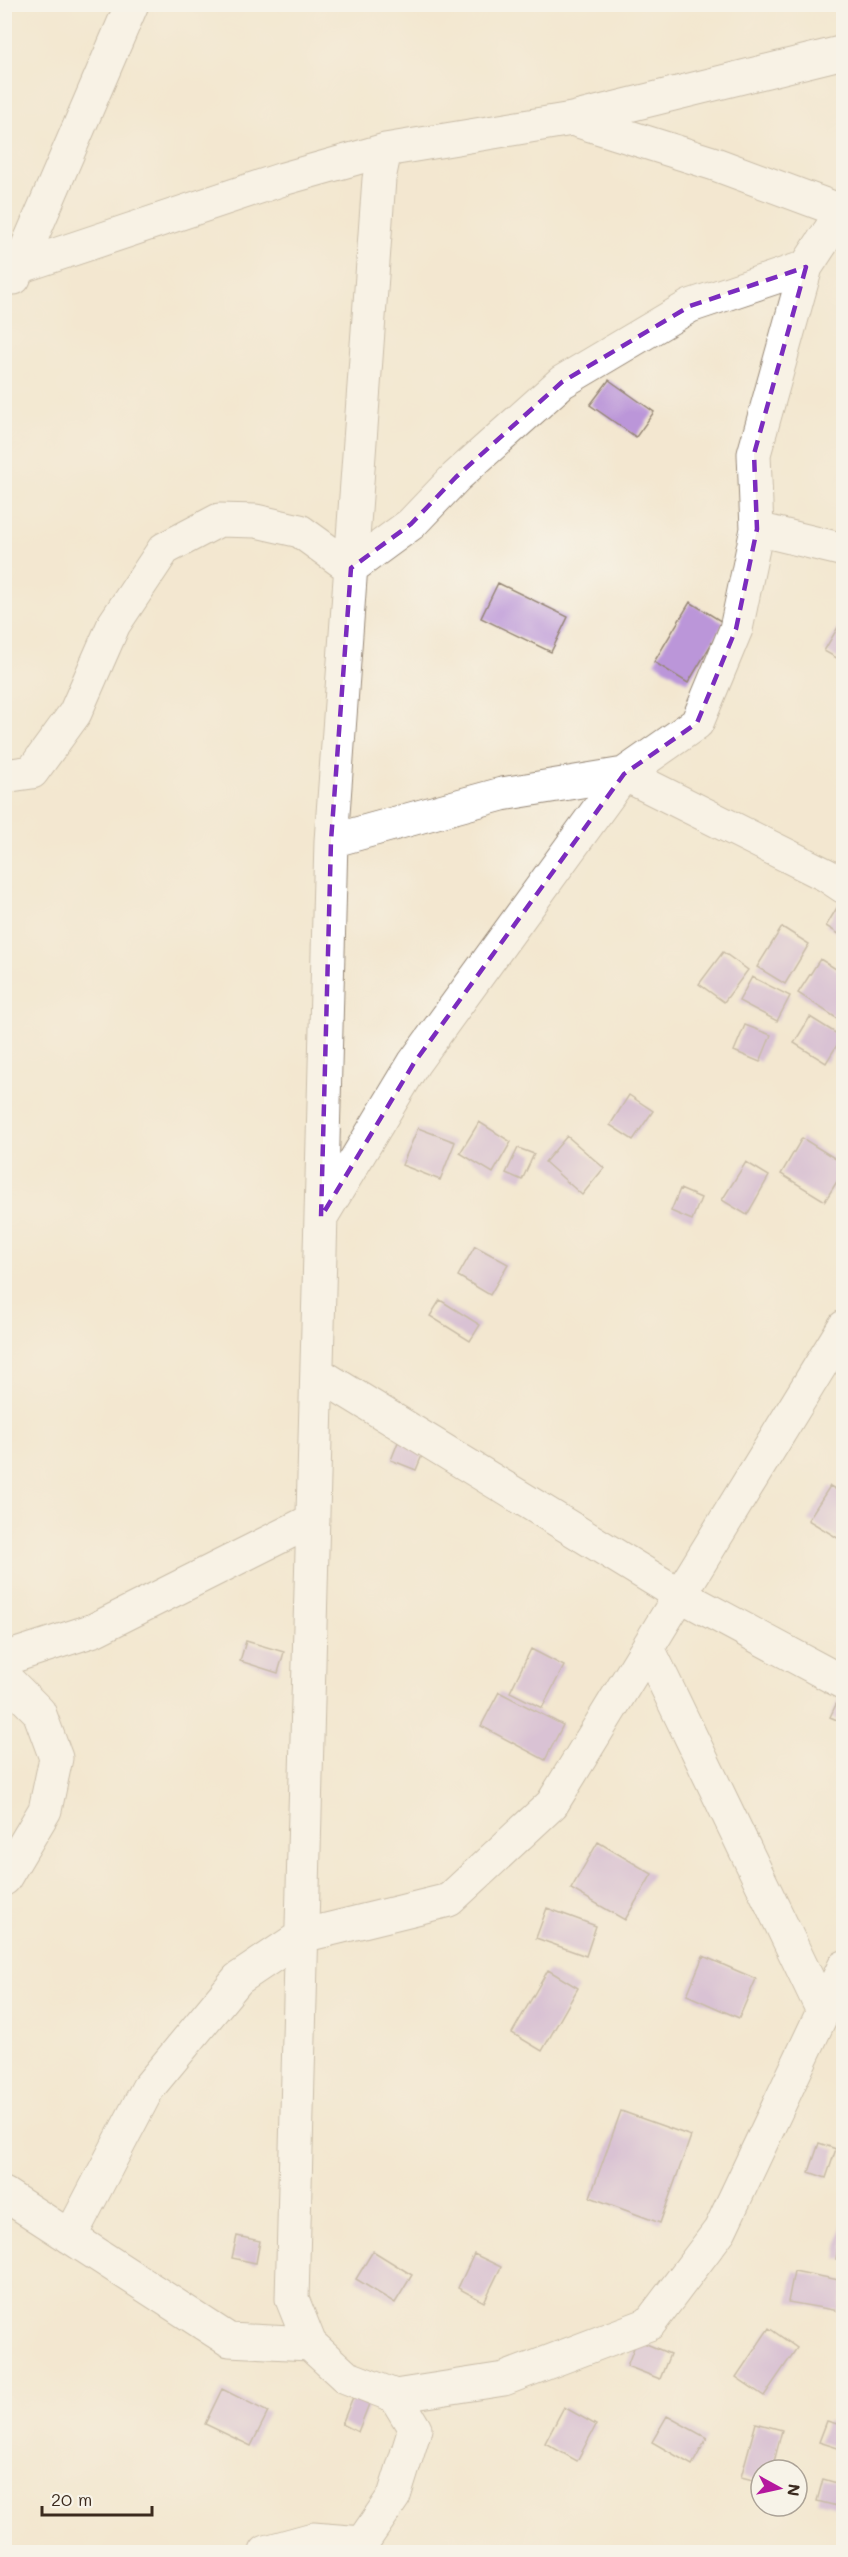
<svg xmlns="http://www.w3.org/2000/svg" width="848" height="2557" viewBox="0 0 848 2557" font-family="Mali,sans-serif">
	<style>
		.building { fill: #bb96d9 }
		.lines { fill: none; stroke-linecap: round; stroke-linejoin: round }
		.minor-casing { stroke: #978877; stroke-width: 35 }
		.minor { stroke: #fff; stroke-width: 33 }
		.marked { fill: none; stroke: #7b2cbf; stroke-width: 4.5; stroke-dasharray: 12 8; stroke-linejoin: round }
	</style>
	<rect width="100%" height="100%" fill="#f7f3e8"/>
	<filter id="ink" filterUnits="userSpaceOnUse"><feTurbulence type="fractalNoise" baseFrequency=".0167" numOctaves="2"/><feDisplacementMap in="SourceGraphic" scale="12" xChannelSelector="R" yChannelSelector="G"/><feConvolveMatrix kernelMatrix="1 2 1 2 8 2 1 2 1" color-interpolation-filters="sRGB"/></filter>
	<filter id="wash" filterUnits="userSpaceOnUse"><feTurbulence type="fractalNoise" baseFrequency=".008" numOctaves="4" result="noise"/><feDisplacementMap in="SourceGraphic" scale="24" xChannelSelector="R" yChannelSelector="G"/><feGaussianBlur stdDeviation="1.35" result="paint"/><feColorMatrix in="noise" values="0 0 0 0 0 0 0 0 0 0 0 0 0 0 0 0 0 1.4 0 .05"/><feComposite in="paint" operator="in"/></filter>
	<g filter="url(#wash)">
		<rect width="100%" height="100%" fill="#f3e7d0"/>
		<g id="blocks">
			<path class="building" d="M609,380L654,412L636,437L590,405Z
				M498,583L568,617L551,652L481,618Z
				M690,602L724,623L688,683L654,662Z
				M844,617V662L824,651Z
				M844,896V934L842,936L826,926Z
				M782,927L809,944L785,984L757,967Z
				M723,952L748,970L724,1002L699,984Z
				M820,959L844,974V1023L798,993Z
				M752,977L790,996L777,1021L739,1001Z
				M810,1017L842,1037L826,1063L794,1043Z
				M745,1025L771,1035L760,1062L734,1051Z
				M629,1095L653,1111L633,1140L610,1125Z
				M479,1122L511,1142L493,1173L460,1153Z
				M418,1128L455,1142L440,1180L402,1165Z
				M567,1136L604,1168L582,1195L545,1162Z
				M802,1138L844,1164V1170L825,1201L781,1174Z
				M518,1148L534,1154L522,1180L506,1173Z
				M746,1162L769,1176L747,1215L722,1200Z
				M680,1189L701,1198L692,1220L671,1211Z
				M475,1246L508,1264L490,1295L458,1276Z
				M440,1300L480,1325L470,1341L430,1316Z
				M400,1437L425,1448L416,1470L391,1460Z
				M830,1486L844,1494V1542L808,1520Z
				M246,1641L284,1652L278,1673L240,1661Z
				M531,1649L564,1666L542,1708L510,1692Z
				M499,1692L563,1725L545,1760L481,1726Z
				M841,1694L844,1696V1723L830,1717Z
				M598,1842L652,1874L625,1920L571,1889Z
				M547,1908L596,1926L586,1956L536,1938Z
				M703,1956L756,1979L739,2018L687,1995Z
				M548,1970L578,1988L542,2051L512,2033Z
				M621,2111L691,2136L660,2223L590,2197Z
				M819,2143L836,2149L826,2178L809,2172Z
				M842,2223H844V2260L836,2259Z
				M237,2236L260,2241L256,2263L232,2258Z
				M373,2251L412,2275L395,2303L356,2279Z
				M474,2254L501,2267L484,2302L458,2288Z
				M794,2271L844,2281L839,2311L788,2302Z
				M769,2328L797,2348L764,2396L736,2377Z
				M637,2340L670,2354L660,2379L627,2366Z
				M222,2389L268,2412L251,2446L205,2424Z
				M353,2397L369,2404L358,2432L342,2424Z
				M564,2407L596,2425L577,2461L545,2443Z
				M667,2416L707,2438L692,2465L652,2442Z
				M827,2421L844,2426V2450L819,2442Z
				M756,2423L782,2430L772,2470H761V2482L741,2477Z
				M823,2479L844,2485L841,2507L817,2501Z"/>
		</g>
	</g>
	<g filter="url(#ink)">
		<use href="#blocks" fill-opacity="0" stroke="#978877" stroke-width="1.5"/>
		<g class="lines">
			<defs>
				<path id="minor" d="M572,119L715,164L844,212
					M385,150L572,119L844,52
					M4,272L283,179L385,150L379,179L331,841L292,2299L310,2344L346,2377L395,2396L415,2429L394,2496L362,2543L358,2552
					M14,278L132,4
					M757,529L754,454L806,267L844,209
					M4,776L32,772L75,713L114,624L164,549L219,520L256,521L300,531L351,568L411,524L456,477L562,382L690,306L806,267
					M331,841L502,794L624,774L697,723L736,629L757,529L844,550
					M323,1214L414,1063L624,774L826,875L844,887
					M317,1373L680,1595L844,1683
					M648,1648L823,2011
					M4,1659L94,1630L313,1520
					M4,1677L39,1712L56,1758L45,1810L4,1879
					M4,2194L229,2340L310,2344
					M70,2237L148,2088L238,1979L302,1936L449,1900L552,1804L844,1327
					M395,2396L504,2379L649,2324L720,2230L844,1967
					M266,2552L313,2539L362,2543"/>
			</defs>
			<use href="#minor" class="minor-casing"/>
			<use href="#minor" class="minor"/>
		</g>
	</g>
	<path d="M0 0H848V2557H0ZM806,267L754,454L757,529L736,629L697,723L624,774L414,1063L321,1217L331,841L351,568L411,524L456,477L562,382L690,306Z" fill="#f3e7d0" fill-opacity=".55" fill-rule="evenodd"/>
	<path class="marked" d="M806,267L754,454L757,529L736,629L697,723L624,774L414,1063L321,1217L331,841L351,568L411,524L456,477L562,382L690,306Z"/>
	<rect width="848" height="2557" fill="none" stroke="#f7f3e8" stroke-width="24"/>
	<g transform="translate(779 2488) rotate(98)"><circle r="28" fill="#f7f3e8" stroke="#aca397" stroke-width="1.5"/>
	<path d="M0-4.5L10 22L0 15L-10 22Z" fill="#b5179e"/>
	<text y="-9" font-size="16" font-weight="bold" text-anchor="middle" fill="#3b2a1e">N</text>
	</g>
	<path d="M42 2506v9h110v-9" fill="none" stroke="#3b2a1e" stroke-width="3"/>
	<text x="51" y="2506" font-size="18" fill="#3b2a1e" stroke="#f7f3e8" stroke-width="4.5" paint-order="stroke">20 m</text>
</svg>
